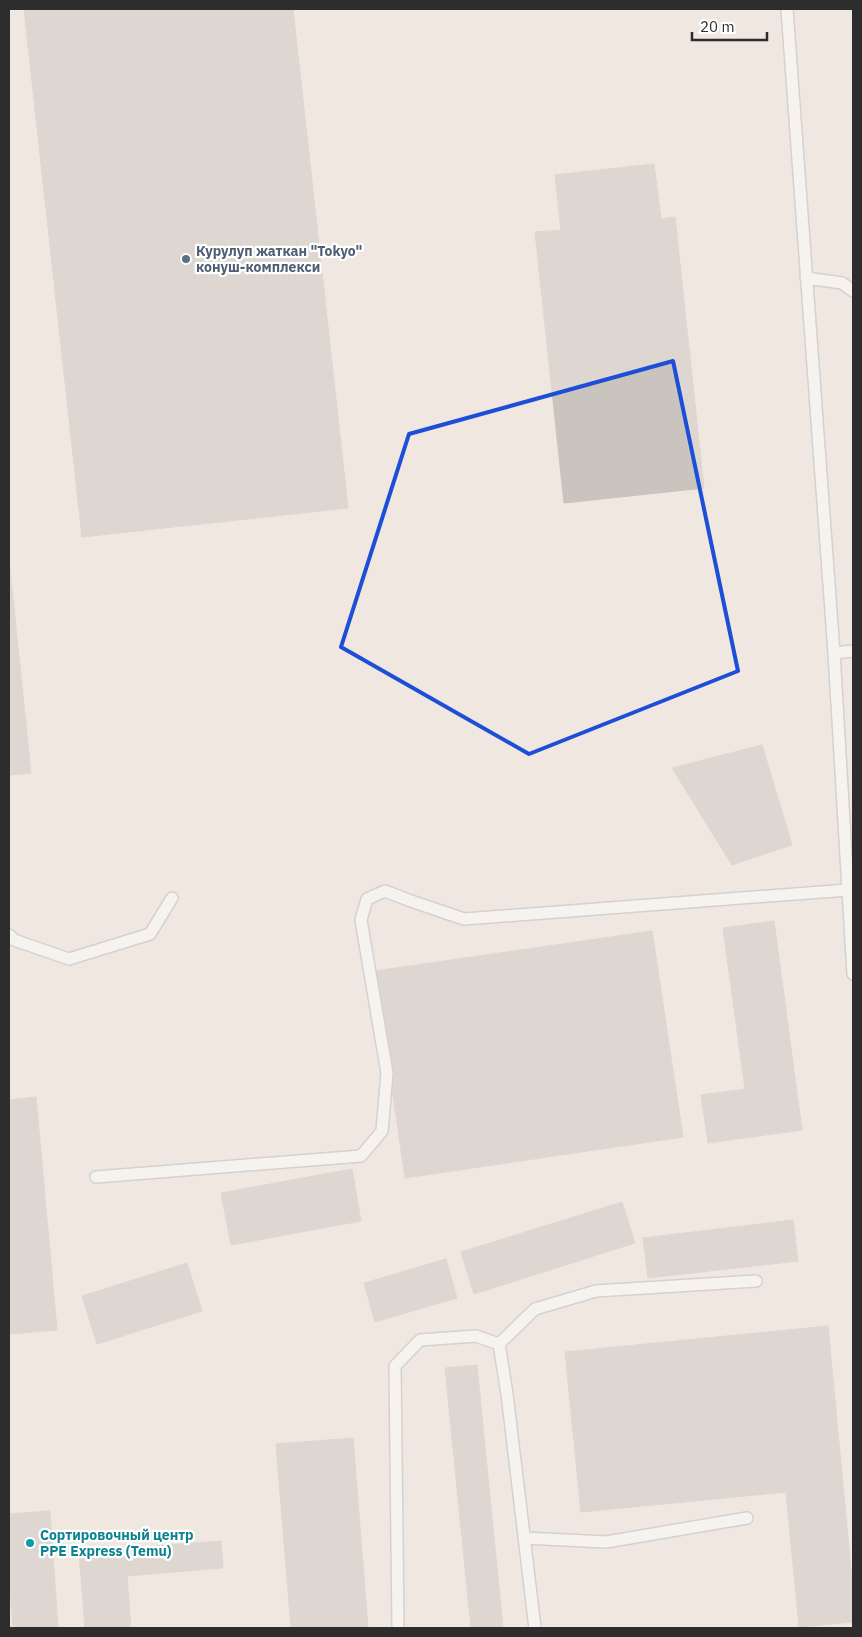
<svg xmlns="http://www.w3.org/2000/svg" width="862" height="1637" viewBox="0 0 862 1637" font-family="'IBM Plex Sans',sans-serif">
	<style>
		.building { fill: #cac4bf; stroke: #cbc3b9 }
		.lines { fill: none; stroke-linecap: round; stroke-linejoin: round }
		.service-casing { stroke: #b3b7c1; stroke-width: 14 }
		.service { stroke: #fff; stroke-width: 11 }
		.marked { fill: none; stroke: #1d4ed8; stroke-width: 4; stroke-linejoin: round }
		.service-dot { fill: #5c6f8a; stroke: #fff; stroke-width: 2 }
		.culture-dot { fill: #0f9aa8; stroke: #fff; stroke-width: 2 }
		.labels { text-anchor: middle; dominant-baseline: central; stroke-width: 4.5; stroke-linejoin: round; paint-order: stroke }
		.service-label { font-size: 14px; font-weight: bold; fill: #4e5e75; stroke: #fff; text-anchor: start }
		.culture-label { font-size: 14px; font-weight: bold; fill: #0d838f; stroke: #fff; text-anchor: start }
	</style>
	<rect width="100%" height="100%" fill="#efe7e0"/>
	<path class="building" d="M24,9H293L348,508L82,537Z
		M654,164L661,219L675,217L704,488L564,503L535,232L561,230L555,175Z
		M9,560L31,773L9,775Z
		M762,745L792,845L732,865L672,768Z
		M774,921L802,1130L708,1143L701,1095L745,1089L723,928Z
		M652,931L683,1137L405,1178L375,971Z
		M36,1097L57,1330L9,1334V1100Z
		M352,1169L361,1221L231,1245L221,1193Z
		M622,1202L635,1243L474,1294L461,1252Z
		M793,1220L798,1261L648,1278L643,1238Z
		M446,1259L457,1298L375,1322L364,1283Z
		M187,1263L202,1311L97,1344L82,1296Z
		M828,1326L853,1591V1622L799,1627L786,1492L581,1512L565,1352Z
		M477,1365L503,1628H471L445,1368Z
		M353,1438L368,1628H291L276,1444Z
		M50,1511L58,1628H13L9,1571V1514Z
		M221,1541L223,1568L127,1576L131,1628H85L79,1552Z"/>
	<g class="lines">
		<defs>
			<path id="service" d="M787,9L834,653L853,974
				M806,278L842,283L853,291
				M834,653L853,651
				M9,935L14,940L69,959L150,934L172,898
				M96,1177L361,1156L382,1131L387,1073L361,920L367,899L385,891L411,901L464,919L848,890
				M499,1344L535,1309L596,1291L756,1281
				M524,1538L606,1542L747,1518
				M398,1628L395,1366L420,1340L476,1336L499,1344L507,1394L535,1628"/>
		</defs>
		<use href="#service" class="service-casing"/>
		<use href="#service" class="service"/>
	</g>
	<path d="M0 0H862V1637H0ZM673,361L738,671L529,754L341,647L409,434Z" fill="#efe7e0" fill-opacity=".55" fill-rule="evenodd"/>
	<path class="marked" d="M673,361L738,671L529,754L341,647L409,434Z"/>
	<circle class="service-dot" cx="186" cy="259" r="5"/>
	<circle class="culture-dot" cx="30" cy="1543" r="5"/>
	<g class="labels">
		<g class="service-label">
			<text x="196" y="251">Курулуп жаткан "Tokyo"<tspan x="196" dy="16">конуш-комплекси</tspan></text>
		</g>
		<g class="culture-label">
			<text x="40" y="1535">Сортировочный центр<tspan x="40" dy="16">PPE Express (Temu)</tspan></text>
		</g>
	</g>
	<rect width="862" height="1637" fill="none" stroke="#2d2d2d" stroke-width="20"/>
	<path d="M692 32v8h75v-8" fill="none" stroke="#2d2d2d" stroke-width="2.5"/>
	<text x="700" y="32" font-size="15" fill="#2d2d2d" stroke="#ffffff" stroke-width="4" paint-order="stroke">20 m</text>
</svg>
